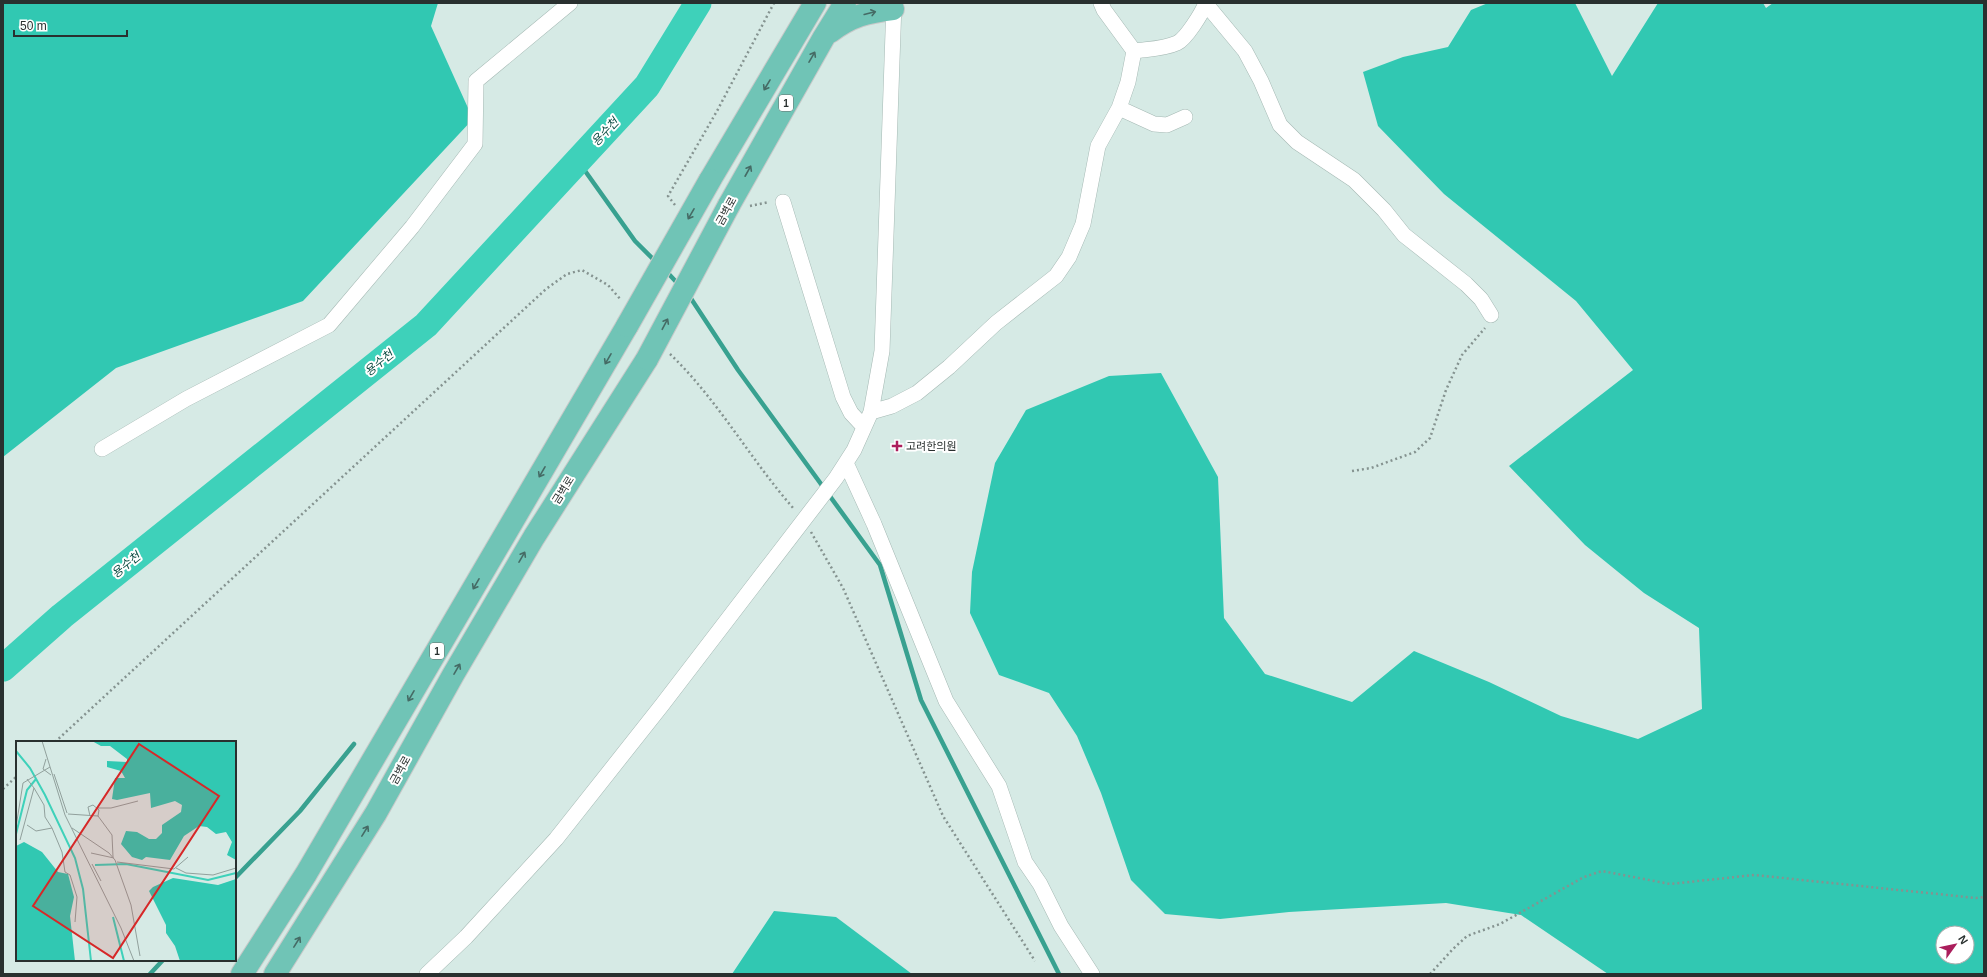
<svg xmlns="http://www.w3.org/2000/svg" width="1987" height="977" viewBox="0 0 1987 977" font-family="Helvetica,'Noto Sans KR',sans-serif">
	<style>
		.forest { fill: #31c8b2; fill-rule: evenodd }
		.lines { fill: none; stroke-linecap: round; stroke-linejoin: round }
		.stream { stroke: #38a190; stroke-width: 4.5 }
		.river { stroke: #3ed1ba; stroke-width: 27 }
		.minor-casing { stroke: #a5b9b4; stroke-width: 16 }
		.trunk-casing { stroke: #c7c9c9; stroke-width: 24 }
		.path { stroke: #859390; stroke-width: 2.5; stroke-dasharray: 2 3; stroke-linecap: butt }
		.minor { stroke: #fff; stroke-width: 15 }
		.trunk { stroke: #70c4b6; stroke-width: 22 }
		.trunk-bridge-casing { stroke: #c7c9c9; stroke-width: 24; stroke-linecap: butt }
		.trunk-bridge { stroke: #70c4b6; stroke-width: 22 }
		.oneway { stroke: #456b65 }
		.poi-dot { fill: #ab1e5c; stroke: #fff; stroke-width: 1.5 }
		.labels { text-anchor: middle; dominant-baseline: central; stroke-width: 4; stroke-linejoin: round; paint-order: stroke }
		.shield { fill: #fff; stroke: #696e6d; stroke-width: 1 }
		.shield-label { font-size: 10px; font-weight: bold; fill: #29302f }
		.street-label { font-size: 11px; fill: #29302f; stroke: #fff }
		.poi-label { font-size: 11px; fill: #29302f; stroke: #fff; text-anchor: start }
		.water-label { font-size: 12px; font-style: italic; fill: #0c4b42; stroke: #fff }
		.inset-river { fill: none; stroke: #3ed1ba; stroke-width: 2 }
		.inset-road { fill: none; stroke: #91a09c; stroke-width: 1 }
		.view { fill: #d62828; fill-opacity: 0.15; stroke: #d62828; stroke-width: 2 }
		.inset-edge { fill: none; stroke: #29302f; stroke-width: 2 }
	</style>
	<rect width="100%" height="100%" fill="#d6eae5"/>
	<path class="forest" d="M3,3H438L431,26L473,119L303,301L116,368L3,457Z
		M1488,3H1575L1612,76L1658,3H1763L1766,8L1773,3H1984V974H1608L1521,915L1446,903L1289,912L1220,919L1165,914L1131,880L1101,793L1077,736L1049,693L999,675L970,613L972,572L995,463L1026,410L1109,376L1161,373L1218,477L1224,618L1265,674L1352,702L1414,651L1489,682L1561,716L1638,739L1702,709L1699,628L1644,593L1585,545L1509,466L1633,370L1576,301L1444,194L1378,126L1363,72L1403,57L1448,47L1471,10ZM1943,933H1967V957H1943Z
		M774,911L836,917L912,974H732Z"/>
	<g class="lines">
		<path class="stream" d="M578,161L635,241L656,262
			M666,271L680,286
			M688,294L738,370L880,565L921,700L1059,974
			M235,878L300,811L354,744
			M150,974L163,960"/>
		<path class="river" d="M3,668L62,616L426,325L647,86L698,3"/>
		<defs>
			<path id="minor" d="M1206,4L1245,51L1261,81L1280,125L1297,142L1354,180L1384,210L1404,235L1466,284L1481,299L1491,315
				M1134,51C1148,49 1164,49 1177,43C1186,39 1202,13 1206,3
				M1119,108L1154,124L1167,125L1185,117
				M783,202L843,397L851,413L864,427
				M871,412L892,406L917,393L949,367L996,323L1056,276L1069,257L1083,224L1098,146L1119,108L1128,82L1134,51L1104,10L1101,3
				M102,449L186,399L329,325L412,227L475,144L476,81L570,3
				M846,463L874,524L946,701L999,786L1025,862L1040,884L1061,926L1092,974
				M427,974L466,937L556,839L662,705L836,478L854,450L871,412L882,351L894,3"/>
			<path id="trunk" d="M830,32C851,16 867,12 893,9
				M710,180L815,3
				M729,205L824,37L845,3
				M242,974L306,874L627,326
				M275,974L376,813L453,675L534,537L647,359"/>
		</defs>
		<use href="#minor" class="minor-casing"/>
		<use href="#trunk" class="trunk-casing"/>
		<path class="path" d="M675,205L668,196L717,111L774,3
			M750,206L769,202
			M670,354C718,400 750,459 794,509
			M1352,471L1371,468L1415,452L1430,438L1446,390L1462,355L1485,328
			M811,532L843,588L943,816L1035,961
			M55,742L546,289L567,274L582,270L608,285L621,300
			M3,789L17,776
			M1430,974L1453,949L1467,936L1500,924L1584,877L1602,871L1670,884L1754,875L1976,898L1984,897"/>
		<use href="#minor" class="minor"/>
		<use href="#trunk" class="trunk"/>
		<defs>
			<path id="trunk-bridge" d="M627,326L710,180
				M647,359L729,205"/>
		</defs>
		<use href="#trunk-bridge" class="trunk-bridge-casing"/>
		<use href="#trunk-bridge" class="trunk-bridge"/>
	</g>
	<defs><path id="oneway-shaft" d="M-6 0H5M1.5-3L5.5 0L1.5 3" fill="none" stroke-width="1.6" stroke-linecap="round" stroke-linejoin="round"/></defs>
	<g class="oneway">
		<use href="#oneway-shaft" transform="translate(870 13) rotate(-14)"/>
		<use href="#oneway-shaft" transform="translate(812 57) rotate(-60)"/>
		<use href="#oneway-shaft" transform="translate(767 85) rotate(121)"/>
		<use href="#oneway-shaft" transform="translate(748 171) rotate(-61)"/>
		<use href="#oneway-shaft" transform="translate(691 214) rotate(120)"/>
		<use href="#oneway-shaft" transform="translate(665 324) rotate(-62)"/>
		<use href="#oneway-shaft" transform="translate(608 359) rotate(120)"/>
		<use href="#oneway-shaft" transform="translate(542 472) rotate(120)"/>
		<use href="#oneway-shaft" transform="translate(522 557) rotate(-60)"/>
		<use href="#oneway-shaft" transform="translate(476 584) rotate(120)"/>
		<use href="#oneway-shaft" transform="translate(457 669) rotate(-60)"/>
		<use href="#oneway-shaft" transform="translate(411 696) rotate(120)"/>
		<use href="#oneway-shaft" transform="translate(365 831) rotate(-58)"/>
		<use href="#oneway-shaft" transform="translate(297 942) rotate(-58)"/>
	</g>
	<path class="poi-dot" d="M895 440h4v4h4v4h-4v4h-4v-4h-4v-4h4z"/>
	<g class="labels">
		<g class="shield">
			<rect x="779" y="95" width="14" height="16" rx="3"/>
			<rect x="430" y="643" width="14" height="16" rx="3"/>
		</g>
		<g class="shield-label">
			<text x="786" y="103">1</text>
			<text x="437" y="651">1</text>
		</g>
		<g class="street-label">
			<text transform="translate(726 211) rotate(-61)">금벽로</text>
			<text transform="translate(563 490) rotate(-58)">금벽로</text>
			<text transform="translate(400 770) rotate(-61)">금벽로</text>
		</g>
		<g class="poi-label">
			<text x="906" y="446">고려한의원</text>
		</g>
		<g class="water-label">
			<text transform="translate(605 132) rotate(-47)">용수천</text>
			<text transform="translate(379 363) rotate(-39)">용수천</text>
			<text transform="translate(126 565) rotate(-39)">용수천</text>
		</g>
	</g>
	<g transform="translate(16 741)">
		<rect width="220" height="220" fill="#d6eae5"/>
		<path d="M76,0H220V119L211,114L216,101L210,91L200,93L191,86L183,85L168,95L154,119L130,116L126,119L116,116L105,103L110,90L121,91L133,98H140L146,92V84L165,71L166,64L159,60L135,67L134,52L101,59L96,58L99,37H109L105,30L91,26V20L111,21V18L94,5H85ZM8,101L26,111L42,131L52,133L58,156L54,175L59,220H0V105ZM157,137L202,144L220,138V220H164L159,205L150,192V184L133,150L137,146Z" fill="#31c8b2"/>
		<path class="inset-river" d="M0,10L14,27L29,54L59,117L67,148L75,220M0,93L11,49L20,38M79,124L110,123L192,139L220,132M97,176L108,220"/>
		<path class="inset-road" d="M26,0L49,74L105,187L118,220M30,18L27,28L35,34M38,33L51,72M18,47L28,64L29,76L36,87M82,67H95L122,60M52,73L82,75L96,94L97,116M74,75L72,66L77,64L83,69L82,75M11,84L20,90L36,87L46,111L49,131L54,134L61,156L59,181M0,86L7,42L34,26M56,87L93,112L99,119L115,164L124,215M4,99L18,47L11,38M75,112L98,117M101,121L158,128L172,116M76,123L85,140M160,127L170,132L197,134L220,127"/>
		<path class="view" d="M123,3L203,55L97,217L17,165Z"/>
		<rect width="220" height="220" class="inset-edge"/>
	</g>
	<rect width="1987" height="977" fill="none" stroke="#29302f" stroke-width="8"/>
	<g transform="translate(1955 945) rotate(57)"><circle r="19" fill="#ffffff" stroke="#a9acac"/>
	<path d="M0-3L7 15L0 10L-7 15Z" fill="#ab1e5c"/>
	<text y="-6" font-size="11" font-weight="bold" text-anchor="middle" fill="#29302f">N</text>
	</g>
	<path d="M14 30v6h113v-6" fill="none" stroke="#29302f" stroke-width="2"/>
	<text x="20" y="30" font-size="12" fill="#29302f" stroke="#ffffff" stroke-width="3" paint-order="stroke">50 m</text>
</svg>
